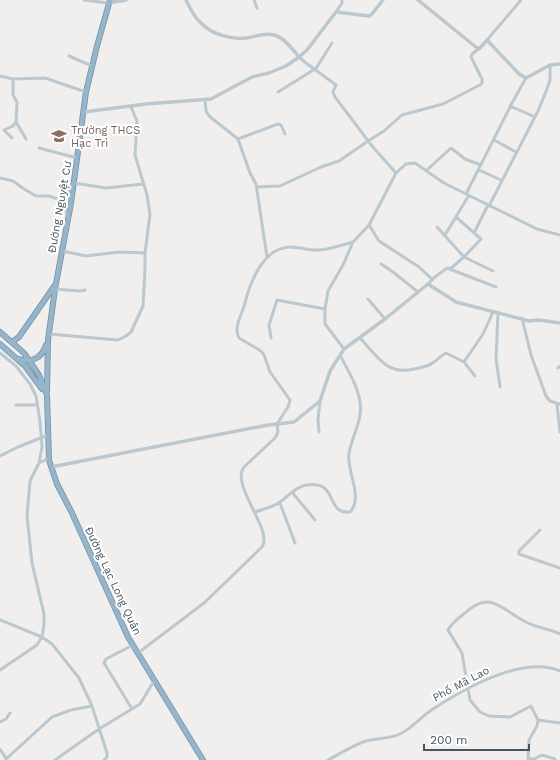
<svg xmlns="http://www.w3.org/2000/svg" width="560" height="760" viewBox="0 0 560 760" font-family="'Work Sans',sans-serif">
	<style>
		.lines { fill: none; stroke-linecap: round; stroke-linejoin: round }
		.trunk-casing { stroke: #6e92ad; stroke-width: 6 }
		.minor { stroke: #bbc8cf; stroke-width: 3 }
		.tertiary { stroke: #bbc8cf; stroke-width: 3.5 }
		.trunk { stroke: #98b4c8; stroke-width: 4.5 }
		.labels { text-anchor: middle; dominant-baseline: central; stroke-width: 4; stroke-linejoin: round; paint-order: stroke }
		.education-label { font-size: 11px; fill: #785e54; stroke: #fff; text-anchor: start }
		.street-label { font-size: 11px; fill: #45545d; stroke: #fff }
	</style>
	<rect width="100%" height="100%" fill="#f1eeee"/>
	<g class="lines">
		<defs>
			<path id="trunk" d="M0,332L24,353L39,375L47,395L49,460L57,484L72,513L128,637L203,760
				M12,342L19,337L55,285
				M0,344L25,366L42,389
				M19,359C32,363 42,358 46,345
				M47,391L48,340L55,289L71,203L86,92L97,46L110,0"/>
		</defs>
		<use href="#trunk" class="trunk-casing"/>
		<path class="minor" d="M84,0L108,3
			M254,0L257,8
			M336,12L342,3V0
			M487,40L521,0
			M69,56L92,66
			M299,57L306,63L336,85L333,92L335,97L372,146L396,173
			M315,70L332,43
			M0,76L13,79L45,78L86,92
			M278,92L315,69
			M205,99L206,111L209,116L238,139L250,173L256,184L267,257
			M510,106L535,117
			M16,122L26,139
			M12,138L4,130L13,126L16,122L17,102L13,95V79
			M238,139L278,124L281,125L285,134
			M494,140L516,152
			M39,148L77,158
			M427,170L451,148L465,159L481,165
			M479,170L501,180
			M0,178L13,181L24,189L36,196H49L64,201L66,195L74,183L106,188L143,184
			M257,187L280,186L321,167L339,161L368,141L384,131L402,115L443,104L480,85L482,83V79L471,57L472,54L480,48
			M466,194L512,103L526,78
			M64,201L65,207L67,217
			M489,206L538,111L547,89L550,80V65
			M369,225L379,241L419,267L432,279
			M437,227L464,257L493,271
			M474,233L488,205
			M445,235L469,195
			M62,251L86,256L119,252L145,253
			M381,264L393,272L418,292
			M450,269L464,257L481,239L456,217
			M428,284L435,277L447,268L496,287
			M54,289L80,291L85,290
			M368,299L385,319
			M498,313L496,359L500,387
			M522,318L531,355L546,396L550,401L560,404
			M49,334L118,340L126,336L131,332L143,306L145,269V253L150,214L147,195L135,155L137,121L131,107
			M271,338L269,325L277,300L325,309
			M360,338C376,355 387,376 414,369C419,368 424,367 429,365C436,362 440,356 446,353L464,362L475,376
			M344,349L325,324V309L328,291L343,265L353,242L369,225L396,173L406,164L415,163L444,183L456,189L537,229L560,235
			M0,353L16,366L30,384L36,396L40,421L42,447L39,463L30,481L27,516L32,563L44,614V625L42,637L52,644L79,678L92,706L107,753V757L104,760
			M464,362L483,334L493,312
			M558,368L560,366
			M557,404L560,432
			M16,405H37
			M319,432L318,419L320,401
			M0,456L18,447L48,435
			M39,463L49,458
			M292,492L315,520
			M280,503L295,543
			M255,512C263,509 274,507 280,502C289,496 295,487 306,485C340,480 324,514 350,512C364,498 346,470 349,453C352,436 363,420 360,402C358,386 347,369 340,355
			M540,530L519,551V554L560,568
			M0,620L42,637L37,645L0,670
			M138,653L204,603L262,547C274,531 230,485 244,467L275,438L278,432L277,424L288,407L290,400L270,372L264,355L261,351L239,338C233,327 242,315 245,303C250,282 264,247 290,247C300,247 310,251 320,250C331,249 342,245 353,242
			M132,709L104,663L106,659L133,645
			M538,720L560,723
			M0,722L6,719L10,713
			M0,749L7,760
			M6,759L52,717L71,710L92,706
			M528,759H534L542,755L555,759
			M55,760L99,729L140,704L154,681
			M328,760C340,754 353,745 366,741C378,738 391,739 402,733C413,727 422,716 433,709C464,689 523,655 560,671
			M528,760L529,740L537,726L538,720L531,706L510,717L489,716L480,712L470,700L462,653L448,630C452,622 459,618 465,613C492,588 503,612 528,623C538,628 550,629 560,634"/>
		<path class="tertiary" d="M186,0C190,8 194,17 201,23C211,34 232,40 246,38C255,37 266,32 274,35C284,37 293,50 299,57
			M418,0L477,48H480L487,40L519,74L526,78L550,65L560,64
			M108,3L126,0
			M84,112L146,104L211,99L252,77L269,73L286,66L299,57L307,50L336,12L369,16L372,14L383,0
			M51,467L268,425L294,422L320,401L330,371L344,349L385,319L428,284L456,302L529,321L539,320L560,323"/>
		<use href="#trunk" class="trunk"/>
	</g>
	<defs>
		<symbol id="school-bare" viewBox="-9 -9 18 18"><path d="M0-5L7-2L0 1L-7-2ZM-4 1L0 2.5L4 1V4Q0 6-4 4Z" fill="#8d6e63" stroke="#fff" stroke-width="2.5" paint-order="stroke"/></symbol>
	</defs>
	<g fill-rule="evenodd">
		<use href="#school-bare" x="48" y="125" width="22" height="22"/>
	</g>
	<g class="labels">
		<g class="education-label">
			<text x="71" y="130">Trường THCS<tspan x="71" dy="13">Hạc Trì</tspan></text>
		</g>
		<g class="street-label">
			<text transform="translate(60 207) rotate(-80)">Đường Nguyệt Cư</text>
			<text transform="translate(113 581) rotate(65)">Đường Lạc Long Quân</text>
			<text transform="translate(461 684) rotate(-28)">Phố Mã Lao</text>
		</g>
	</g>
	<path d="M424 744v6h105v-6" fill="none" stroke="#45545d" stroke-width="2"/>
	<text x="430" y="744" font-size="12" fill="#45545d" stroke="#ffffff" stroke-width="3" paint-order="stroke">200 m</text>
</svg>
